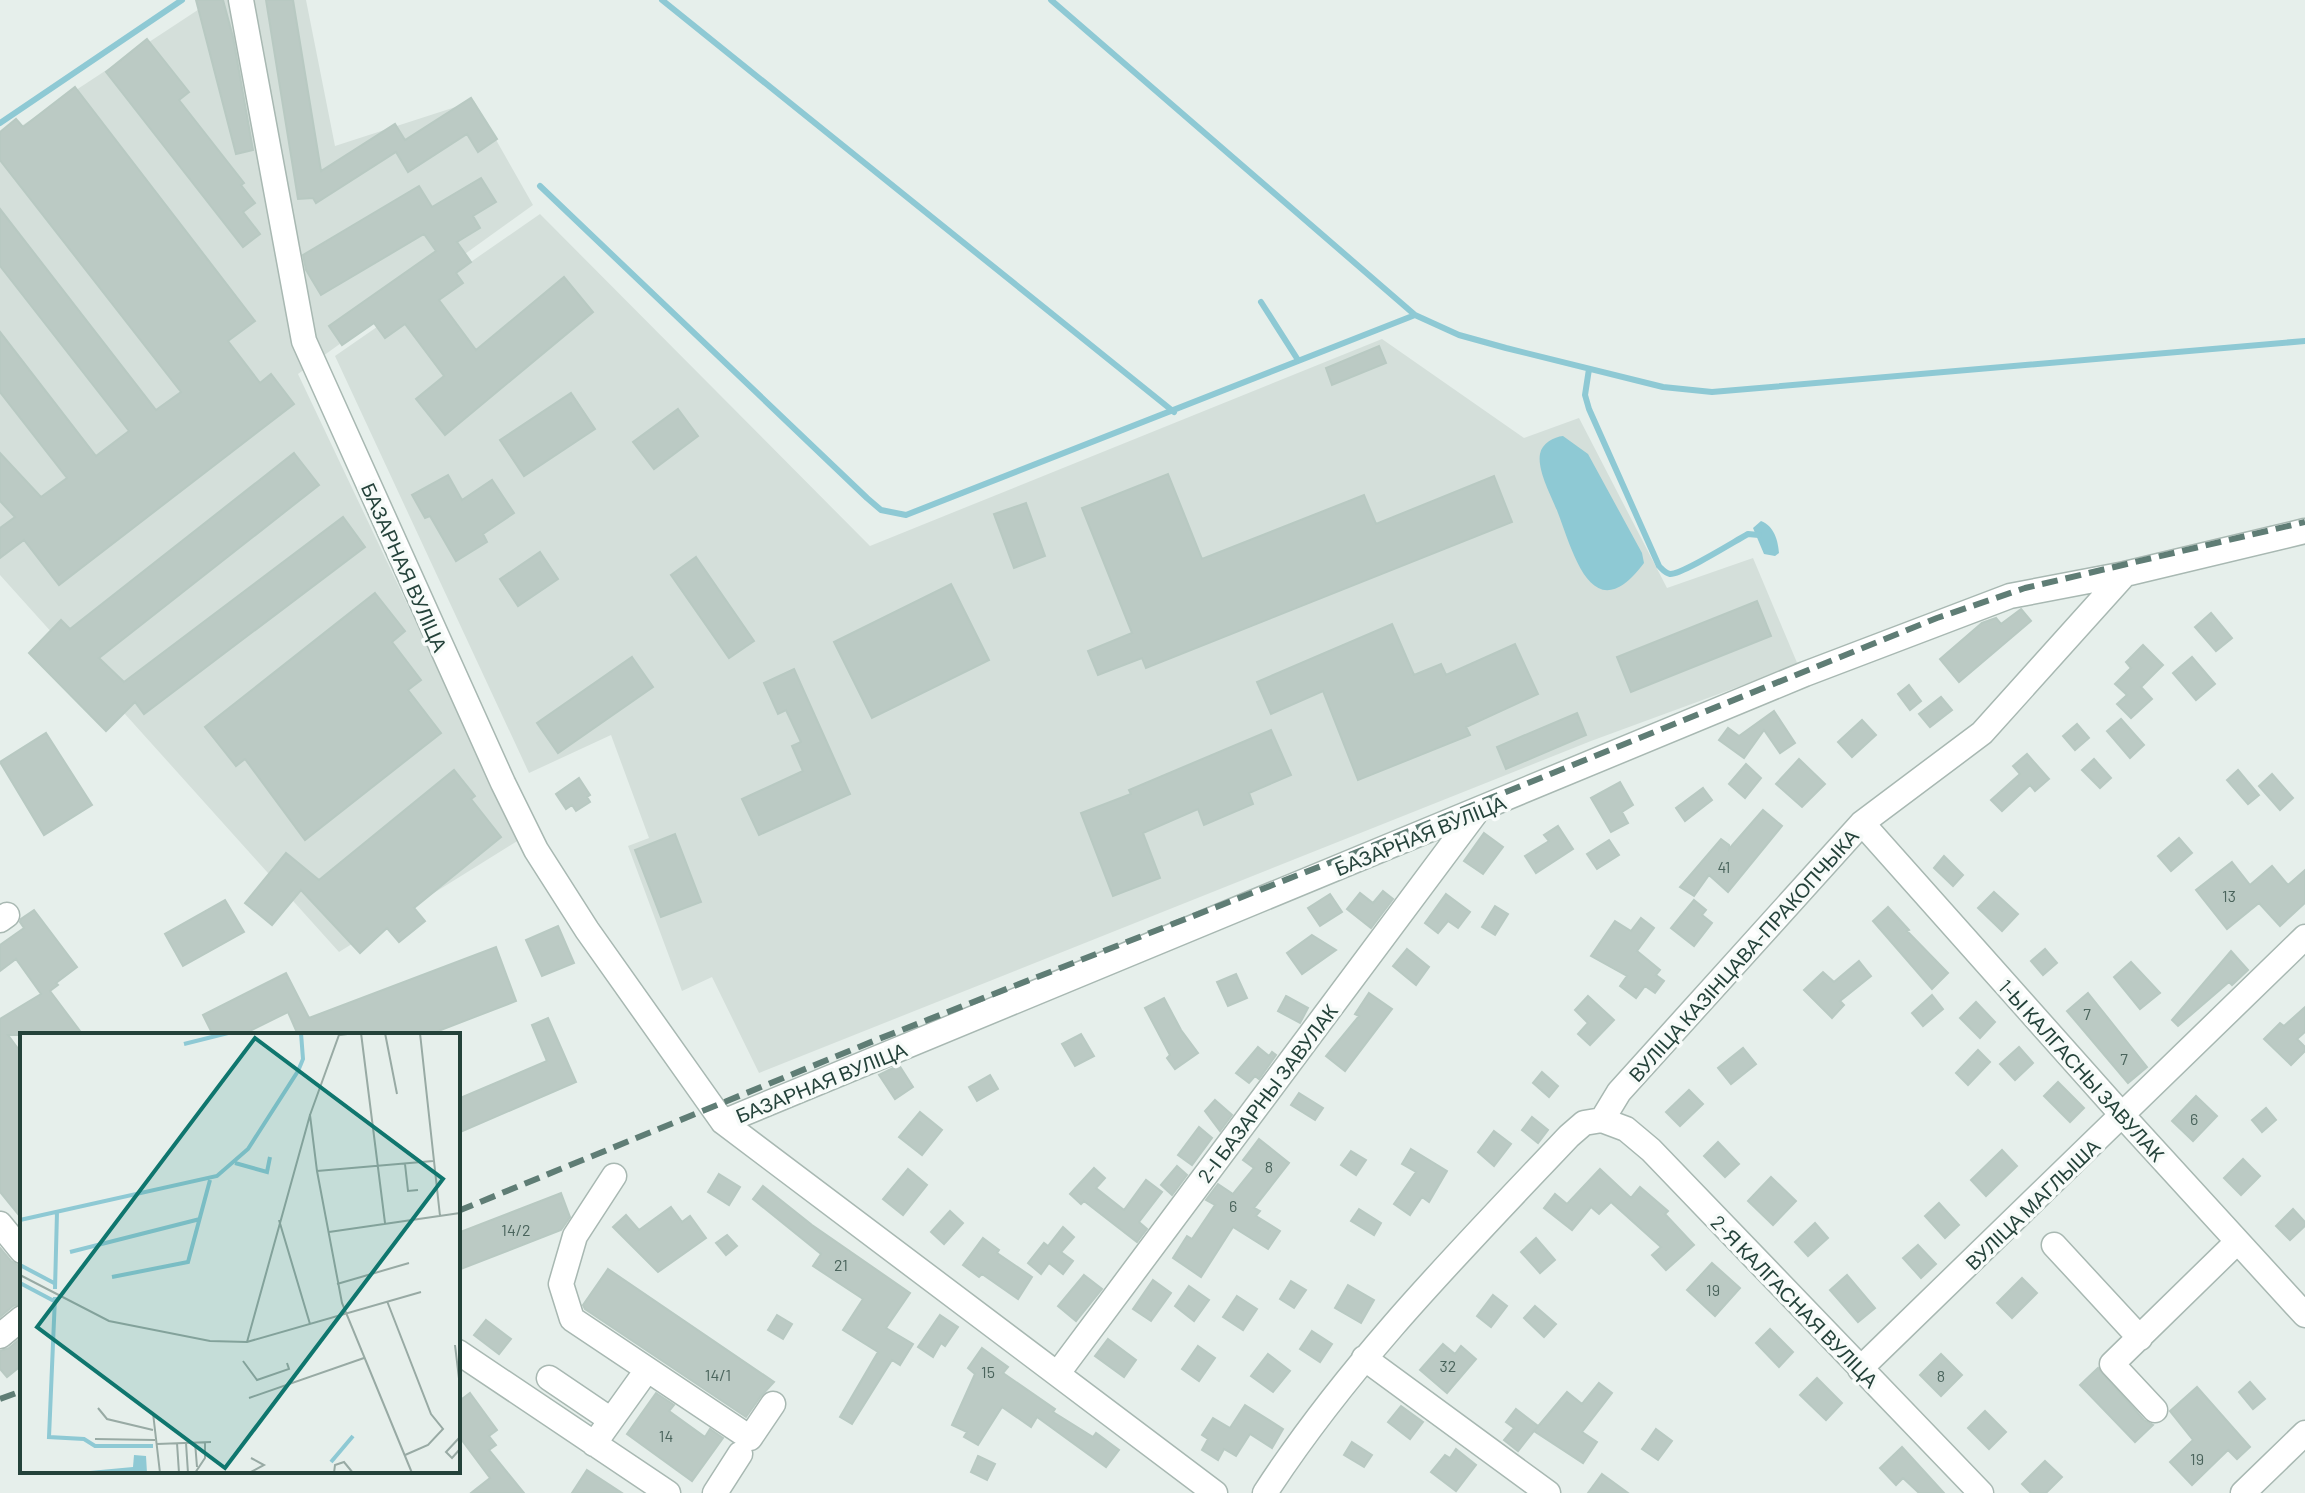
<svg xmlns="http://www.w3.org/2000/svg" width="2305" height="1493" viewBox="0 0 2305 1493" font-family="Barlow,sans-serif">
	<style>
		.built { fill: #d4dfda }
		.water { fill: #8ec9d4 }
		.lines { fill: none; stroke-linecap: round; stroke-linejoin: round }
		.stream { stroke: #8ec9d4; stroke-width: 6 }
		.building { fill: #bbcac4; stroke: #b8c9c2; stroke-width: 2 }
		.minor-casing { stroke: #a8b8b2; stroke-width: 27 }
		.minor { stroke: #fff; stroke-width: 24 }
		.rail { stroke: #5f7d75; stroke-width: 6; stroke-dasharray: 16 8; stroke-linecap: butt }
		.labels { text-anchor: middle; dominant-baseline: central; stroke-width: 7; stroke-linejoin: round; paint-order: stroke }
		.number-label { font-size: 16px; fill: #4a645c }
		.street-label { font-size: 20px; fill: #24423a; stroke: #f7fbf9 }
		.inset-river { fill: none; stroke: #8ec9d4; stroke-width: 4 }
		.inset-road { fill: none; stroke: #98aaa4; stroke-width: 2 }
		.view { fill: #0f766e; fill-opacity: 0.15; stroke: #0f766e; stroke-width: 4 }
		.inset-edge { fill: none; stroke: #24423a; stroke-width: 4 }
	</style>
	<rect width="100%" height="100%" fill="#e6efeb"/>
	<path class="built" d="M213,0H306L335,146L474,101L533,205L298,374L519,840L339,952L0,575V140Z
		M540,214L870,546L1382,339L1524,438L1579,418L1667,588L1753,558L1798,665L1591,741L759,1073L712,977L682,991L628,846L649,838L611,735L529,773L335,356Z"/>
	<path class="water" d="M1563,436L1588,454L1642,553L1644,563C1593,631 1574,555 1558,513C1552,497 1537,471 1540,454C1542,443 1554,437 1563,436Z
		M1761,521C1774,526 1778,540 1779,553L1775,556L1764,554L1753,528Z"/>
	<g class="lines">
		<path class="stream" d="M662,0L1174,412
			M1051,0L1415,315L1459,335L1506,348L1663,387L1712,392L2305,341
			M0,123L182,0
			M540,186L867,498L881,510L906,515L1415,315
			M1261,302L1298,360
			M1589,369L1585,395L1589,409L1659,566C1663,570 1665,573 1670,574C1681,575 1735,541 1748,534L1759,535"/>
	</g>
	<path class="building" d="M196,0H223L233,37L253,150L236,154Z
		M266,0H293L321,171L395,124L405,140L471,98L497,139L478,152L467,134L408,172L396,152L316,203L313,198L298,199Z
		M147,39L189,92L179,100L244,183L241,185L255,203L243,212L260,234L243,247L106,72Z
		M75,87L255,321L228,341L260,383L271,374L294,404L59,585L24,540L0,558V528L15,517L0,501V453L41,497L67,478L0,392V332L96,456L129,431L0,266V209L156,410L181,392L0,160V132L16,119L23,127Z
		M481,178L496,202L473,216L480,228L457,242L471,262L456,273L463,283L439,300L476,350L564,277L593,312L445,435L416,399L444,376L405,324L385,338L374,323L342,345L329,326L436,251L424,234L321,295L306,270L303,255L419,186L432,207Z
		M1379,346L1386,363L1332,385L1326,368Z
		M571,393L595,429L524,476L500,440Z
		M678,409L698,436L654,469L633,442Z
		M294,453L319,485L99,658L124,682L343,517L365,547L144,714L135,702L106,731L29,653L61,620L70,629Z
		M1168,474L1202,559L1364,495L1376,524L1494,476L1512,522L1146,668L1142,658L1098,675L1088,651L1132,633L1082,508Z
		M448,475L462,500L492,480L514,513L483,534L487,542L456,561L430,516L425,518L412,495Z
		M1026,503L1045,556L1014,568L994,514Z
		M540,552L558,579L518,606L500,579Z
		M696,557L754,641L729,658L671,575Z
		M951,584L989,660L872,718L834,642Z
		M375,593L405,631L392,642L421,680L408,690L441,733L305,840L245,759L236,766L205,727Z
		M1757,601L1771,636L1631,692L1617,657Z
		M2021,609L2031,621L1959,682L1940,659L1982,623L1996,618L2001,624Z
		M2211,613L2232,638L2216,651L2195,627Z
		M1392,624L1414,675L1441,664L1446,675L1515,644L1538,694L1466,727L1470,735L1358,780L1323,691L1271,714L1257,682Z
		M2143,645L2163,665L2141,687L2152,699L2131,718L2117,704L2127,695L2115,684L2131,668L2126,662Z
		M632,657L653,687L558,753L537,723Z
		M2192,657L2215,684L2196,700L2173,673Z
		M794,669L850,794L759,835L742,799L803,771L792,746L801,742L786,710L778,714L764,683Z
		M1909,685L1921,701L1910,710L1898,694Z
		M1941,697L1952,710L1930,727L1919,714Z
		M1774,711L1795,743L1780,753L1764,730L1744,758L1719,740L1728,728L1739,736Z
		M1577,713L1586,735L1506,769L1497,747Z
		M2121,719L2144,745L2130,758L2107,731Z
		M1862,720L1876,735L1852,757L1838,742Z
		M2077,724L2089,738L2075,750L2063,736Z
		M1271,730L1291,775L1249,793L1253,804L1204,825L1198,809L1143,833L1160,878L1113,896L1081,813L1131,794L1129,790Z
		M46,733L92,805L44,835L0,762Z
		M2027,754L2049,779L2035,791L2030,785L2002,811L1991,800L2020,774L2013,766Z
		M1799,759L1825,784L1802,807L1776,784Z
		M2094,759L2111,778L2100,788L2082,770Z
		M1746,764L1761,778L1745,798L1729,784Z
		M454,770L475,796L471,799L501,837L414,908L425,921L399,942L387,928L360,953L301,890L272,925L245,903L286,853L319,880Z
		M2238,770L2259,795L2248,804L2227,780Z
		M2272,774L2293,798L2280,810L2259,786Z
		M579,778L590,795L587,797L590,802L576,811L572,805L566,809L556,794Z
		M1620,782L1633,805L1622,812L1628,823L1611,832L1591,798Z
		M1703,788L1712,800L1685,821L1676,808Z
		M1763,810L1782,826L1728,892L1709,875L1694,896L1680,887L1721,839L1729,845V849Z
		M1558,826L1573,849L1536,873L1525,856L1549,841L1544,835Z
		M1484,833L1503,847L1483,874L1464,861Z
		M675,834L701,902L661,917L635,850Z
		M2179,838L2192,853L2171,871L2158,856Z
		M1609,840L1619,855L1597,869L1587,854Z
		M1944,856L1963,875L1953,886L1934,868Z
		M2232,862L2250,885L2272,866L2288,885L2305,870V903L2280,926L2259,903L2227,929L2196,890Z
		M1383,891L1393,899L1371,928L1347,909L1360,893L1373,903Z
		M1994,892L2018,914L2002,931L1978,908Z
		M1330,894L1342,912L1320,926L1308,908Z
		M1446,894L1470,912L1458,928L1448,921L1438,933L1425,923Z
		M225,900L244,932L183,966L165,934Z
		M1694,900L1706,910L1702,915L1712,923L1694,946L1671,928Z
		M1495,906L1508,914L1495,935L1482,927Z
		M1888,907L1909,930L1907,931L1948,973L1932,989L1873,921Z
		M34,910L77,967L56,983L58,985L50,991L83,1035H8L22,1054V1219L0,1192V1019L41,994L16,959L0,971V945L24,928L20,922L21,919Z
		M1641,918L1654,928L1637,951L1660,970L1656,975L1664,981L1655,993L1645,986L1636,998L1620,986L1627,976L1591,956L1615,921L1631,931Z
		M558,926L574,963L542,976L526,940Z
		M1312,935L1336,950L1302,974L1287,953Z
		M496,947L516,1001L428,1035H298L288,1012L242,1035H213L203,1015L286,973L309,1018Z
		M1407,949L1429,967L1416,985L1393,966Z
		M2045,949L2057,963L2043,975L2031,961Z
		M2231,951L2248,970L2232,985L2229,982L2178,1026L2172,1020Z
		M1859,961L1871,976L1840,1001L1844,1005L1832,1018L1804,990L1823,972L1834,982Z
		M2131,962L2160,993L2140,1009L2114,977Z
		M1236,974L1247,998L1228,1006L1217,982Z
		M1369,993L1392,1009L1345,1071L1326,1056L1359,1016L1355,1014Z
		M2088,993L2147,1067L2128,1083L2067,1011Z
		M1932,995L1943,1009L1923,1026L1912,1013Z
		M1286,996L1308,1008L1300,1023L1278,1011Z
		M1588,996L1614,1020L1590,1045L1578,1034L1588,1023L1575,1010Z
		M1164,998L1181,1030L1198,1053L1175,1069L1167,1058L1170,1055L1145,1008Z
		M1976,1002L1995,1022L1980,1038L1960,1018Z
		M2305,1007V1032L2297,1039L2305,1047V1051L2291,1065L2264,1039L2280,1023L2284,1026Z
		M548,1018L576,1082L458,1133V1099L547,1061L532,1025Z
		M1081,1034L1094,1056L1075,1066L1062,1044Z
		M1258,1047L1269,1056L1272,1052L1276,1055L1259,1079L1255,1076L1249,1083L1236,1073Z
		M2019,1047L2033,1063L2015,1080L2000,1064Z
		M1743,1048L1756,1064L1731,1084L1718,1068Z
		M1978,1050L1990,1062L1968,1085L1956,1073Z
		M899,1065L913,1087L895,1099L879,1075Z
		M1542,1072L1558,1086L1549,1097L1533,1083Z
		M990,1075L998,1089L977,1101L969,1087Z
		M2058,1082L2084,1108L2070,1122L2044,1096Z
		M1689,1090L1703,1104L1680,1126L1666,1112Z
		M1299,1093L1323,1108L1315,1120L1291,1105Z
		M2196,1096L2217,1116L2193,1141L2172,1121Z
		M1215,1100L1232,1115L1220,1131L1205,1111Z
		M2266,1108L2276,1120L2262,1132L2252,1120Z
		M920,1112L942,1130L922,1155L899,1137Z
		M1532,1117L1548,1130L1538,1143L1522,1130Z
		M1199,1127L1212,1138L1192,1165L1178,1155Z
		M1494,1131L1511,1144L1494,1166L1478,1152Z
		M1259,1139L1289,1163L1254,1208L1260,1211L1256,1216L1280,1231L1268,1249L1233,1227L1201,1277L1173,1258L1187,1236L1192,1239L1215,1205L1206,1200L1218,1184L1233,1194L1254,1168L1243,1160Z
		M1718,1142L1739,1164L1725,1177L1704,1156Z
		M1411,1149L1447,1171L1429,1202L1422,1197L1410,1215L1394,1204L1416,1172L1402,1164Z
		M2002,1150L2017,1166L1986,1196L1971,1180Z
		M1351,1151L1366,1160L1356,1175L1341,1165Z
		M2243,1159L2260,1176L2241,1195L2224,1178Z
		M1177,1166L1187,1175L1172,1195L1161,1185Z
		M1094,1168L1105,1178L1096,1188L1124,1210L1146,1180L1162,1192L1139,1222L1147,1229L1137,1242L1084,1201L1081,1204L1070,1194Z
		M908,1169L927,1185L903,1215L883,1199Z
		M1600,1169L1631,1198L1640,1187L1668,1211L1665,1214L1694,1245L1666,1270L1652,1255L1661,1247L1611,1202L1599,1214L1591,1207L1572,1230L1544,1208L1555,1194L1567,1204Z
		M719,1174L740,1187L729,1205L708,1192Z
		M1771,1177L1796,1201L1773,1225L1748,1201Z
		M763,1186L812,1225L910,1293L886,1328L913,1344L900,1365L892,1360L852,1424L840,1417L878,1352L843,1330L863,1299L813,1266L821,1254L753,1199Z
		M561,1193L570,1217L561,1230L458,1270V1233Z
		M1939,1203L1959,1225L1945,1238L1925,1216Z
		M671,1207L682,1222L690,1216L706,1238L658,1272L613,1227L626,1215L639,1230Z
		M1359,1209L1381,1223L1374,1235L1351,1221Z
		M2293,1209L2305,1222V1226L2290,1240L2276,1226Z
		M950,1211L963,1223L944,1244L931,1232Z
		M1815,1223L1828,1238L1808,1256L1795,1242Z
		M1063,1227L1074,1237L1061,1252L1073,1261L1063,1274L1049,1263L1041,1274L1028,1263L1044,1243L1048,1246Z
		M727,1235L737,1246L726,1255L716,1243Z
		M983,1238L999,1250L997,1253L1032,1277L1018,1299L982,1274L979,1277L963,1265Z
		M1536,1238L1555,1260L1540,1273L1521,1252Z
		M1918,1245L1936,1264L1921,1278L1903,1258Z
		M0,1248L11,1261L22,1268V1303L13,1306L0,1317Z
		M1712,1263L1740,1288L1715,1316L1687,1290Z
		M608,1269L774,1382L761,1396L746,1417L585,1309L583,1305Z
		M1084,1275L1102,1289L1076,1321L1058,1306Z
		M1847,1275L1875,1308L1858,1322L1830,1290Z
		M2022,1278L2037,1293L2012,1318L1997,1303Z
		M1153,1280L1171,1293L1151,1321L1133,1309Z
		M1291,1281L1306,1290L1294,1308L1280,1299Z
		M1348,1285L1374,1300L1361,1323L1335,1308Z
		M1189,1286L1209,1300L1194,1321L1175,1306Z
		M1493,1295L1507,1306L1491,1327L1477,1316Z
		M1237,1296L1257,1309L1243,1330L1223,1317Z
		M1535,1306L1556,1324L1544,1337L1524,1318Z
		M777,1315L792,1324L783,1339L768,1330Z
		M940,1315L958,1327L945,1346L941,1343L933,1357L918,1347Z
		M486,1320L511,1339L499,1354L474,1335Z
		M1770,1329L1793,1352L1779,1367L1756,1343Z
		M1312,1331L1332,1344L1320,1362L1300,1349Z
		M22,1337V1365L7,1377L0,1369V1351L9,1348Z
		M1108,1339L1136,1360L1124,1377L1095,1356Z
		M1443,1344L1455,1354L1461,1346L1476,1359L1447,1393L1420,1370Z
		M1198,1346L1215,1358L1199,1381L1182,1369Z
		M982,1348L1008,1367L1003,1373L1055,1409L1053,1412L1093,1437L1096,1433L1119,1450L1106,1467L1037,1417L1031,1427L1002,1407L978,1445L964,1437L967,1432L952,1425L975,1374L968,1368Z
		M1268,1354L1290,1371L1273,1392L1251,1376Z
		M1941,1354L1962,1375L1941,1396L1920,1375Z
		M2098,1368L2144,1420L2153,1425L2135,1442L2080,1385Z
		M1817,1378L1842,1403L1826,1420L1800,1395Z
		M2250,1382L2265,1399L2253,1409L2239,1392Z
		M1599,1383L1612,1393L1582,1432L1597,1442L1583,1463L1534,1431L1567,1392L1582,1404Z
		M2197,1387L2250,1447L2237,1459L2228,1450L2192,1485L2170,1462L2193,1440L2170,1411Z
		M470,1393L497,1430L489,1436L496,1445L489,1450L524,1493H471L490,1478L458,1435V1402Z
		M656,1393L674,1405L669,1411L705,1437L710,1429L723,1438L692,1481L627,1434Z
		M1245,1405L1283,1429L1272,1448L1250,1434L1236,1456L1224,1449L1218,1460L1202,1450L1208,1439L1202,1435L1213,1418L1230,1428Z
		M1401,1406L1423,1422L1410,1439L1388,1422Z
		M1516,1409L1538,1426L1518,1451L1504,1440L1514,1428L1506,1422Z
		M1985,1411L2006,1432L1989,1449L1968,1428Z
		M1656,1429L1672,1441L1658,1460L1642,1449Z
		M1352,1442L1372,1455L1364,1467L1344,1455Z
		M1902,1447L1944,1493H1919L1903,1478L1896,1485L1880,1468Z
		M1456,1449L1476,1465L1456,1491L1431,1472L1445,1455L1450,1458Z
		M978,1456L995,1464L987,1480L971,1472Z
		M2045,1461L2062,1477L2046,1493H2031L2022,1484Z
		M587,1470L622,1493H572Z
		M1602,1474L1628,1493H1588Z"/>
	<g class="lines">
		<defs>
			<path id="minor" d="M241,0L304,341L503,783L536,850L587,930L723,1122L1215,1493
				M1862,823L2123,1116L2305,1315
				M0,920L7,915
				M1602,1120L1619,1092L1862,823L1982,733L2125,574L2305,531
				M1602,1120L1626,1129L1651,1150L1981,1493
				M723,1122L1805,674L2010,596L2125,574
				M614,1176L575,1236L561,1284L572,1319L750,1438L773,1404
				M0,1224L22,1251
				M2054,1245L2140,1338
				M0,1336L22,1318
				M458,1352L668,1493
				M1364,1358L1548,1493
				M1860,1369L2305,937
				M1058,1373L1475,814
				M549,1378L611,1420
				M2155,1410L2112,1364L2237,1242
				M594,1444L647,1370
				M715,1493L740,1454
				M1265,1493C1350,1362 1462,1249 1569,1136L1584,1123L1602,1120
				M2243,1493L2305,1433"/>
		</defs>
		<use href="#minor" class="minor-casing"/>
		<use href="#minor" class="minor"/>
		<path class="rail" d="M458,1211L876,1040L1357,852L1937,618L2025,588L2305,522
			M0,1399L22,1391"/>
	</g>
	<g class="labels">
		<g class="number-label">
			<text x="1724" y="866">41</text>
			<text x="2229" y="895">13</text>
			<text x="2087" y="1013">7</text>
			<text x="2124" y="1058">7</text>
			<text x="2194" y="1118">6</text>
			<text x="1269" y="1166">8</text>
			<text x="1233" y="1205">6</text>
			<text x="516" y="1229">14/2</text>
			<text x="841" y="1264">21</text>
			<text x="1713" y="1289">19</text>
			<text x="1448" y="1365">32</text>
			<text x="988" y="1371">15</text>
			<text x="718" y="1374">14/1</text>
			<text x="1941" y="1375">8</text>
			<text x="666" y="1435">14</text>
			<text x="2197" y="1458">19</text>
		</g>
		<g class="street-label">
			<text transform="translate(405 567) rotate(66)">БАЗАРНАЯ ВУЛІЦА</text>
			<text transform="translate(1420 835) rotate(-22)">БАЗАРНАЯ ВУЛІЦА</text>
			<text transform="translate(1743 955) rotate(-48)">ВУЛІЦА КАЗІНЦАВА-ПРАКОПЧЫКА</text>
			<text transform="translate(2082 1070) rotate(48)">1-Ы КАЛГАСНЫ ЗАВУЛАК</text>
			<text transform="translate(821 1082) rotate(-22)">БАЗАРНАЯ ВУЛІЦА</text>
			<text transform="translate(1267 1093) rotate(-53)">2-І БАЗАРНЫ ЗАВУЛАК</text>
			<text transform="translate(2032 1204) rotate(-44)">ВУЛІЦА МАГЛЫША</text>
			<text transform="translate(1795 1301) rotate(46)">2-Я КАЛГАСНАЯ ВУЛІЦА</text>
		</g>
	</g>
	<g transform="translate(20 1033)">
		<rect width="440" height="440" fill="#e6efeb"/>
		<path d="M114,422L126,423L127,440L59,439L113,434Z" fill="#8ec9d4"/>
		<path class="inset-river" d="M164,11L208,0M215,130L247,139L250,124M0,187L197,143L228,116L278,38L283,26L281,0M50,219L180,186M0,232L34,250M92,244L168,229L190,147M0,250L34,268M35,256L37,179M35,264L29,404L64,406L75,413H133M311,429L333,403"/>
		<path class="inset-road" d="M336,0L319,2L290,82L297,138L322,270L392,440M341,0L365,190M365,0L377,61M400,0L420,183M385,131L388,158L398,157M297,138L413,128M259,187L290,291M309,199L440,180M0,242L89,288L190,308L227,309L401,259M317,251L389,230M367,268L411,381L423,396L408,412L385,422M227,309L290,82M435,312L440,354M223,328L237,347L269,336L267,330M229,365L344,325M78,375L87,386L133,397M133,380L140,440M440,404L426,419L432,425L440,416M75,406L135,407M175,409L177,434M157,410L159,440M166,410L168,440M137,411L191,409M231,425L244,432L231,439M175,440L185,425V409M314,440L315,432L324,429L333,440"/>
		<path class="view" d="M235,5L423,146L205,435L17,294Z"/>
		<rect width="440" height="440" class="inset-edge"/>
	</g>
</svg>
